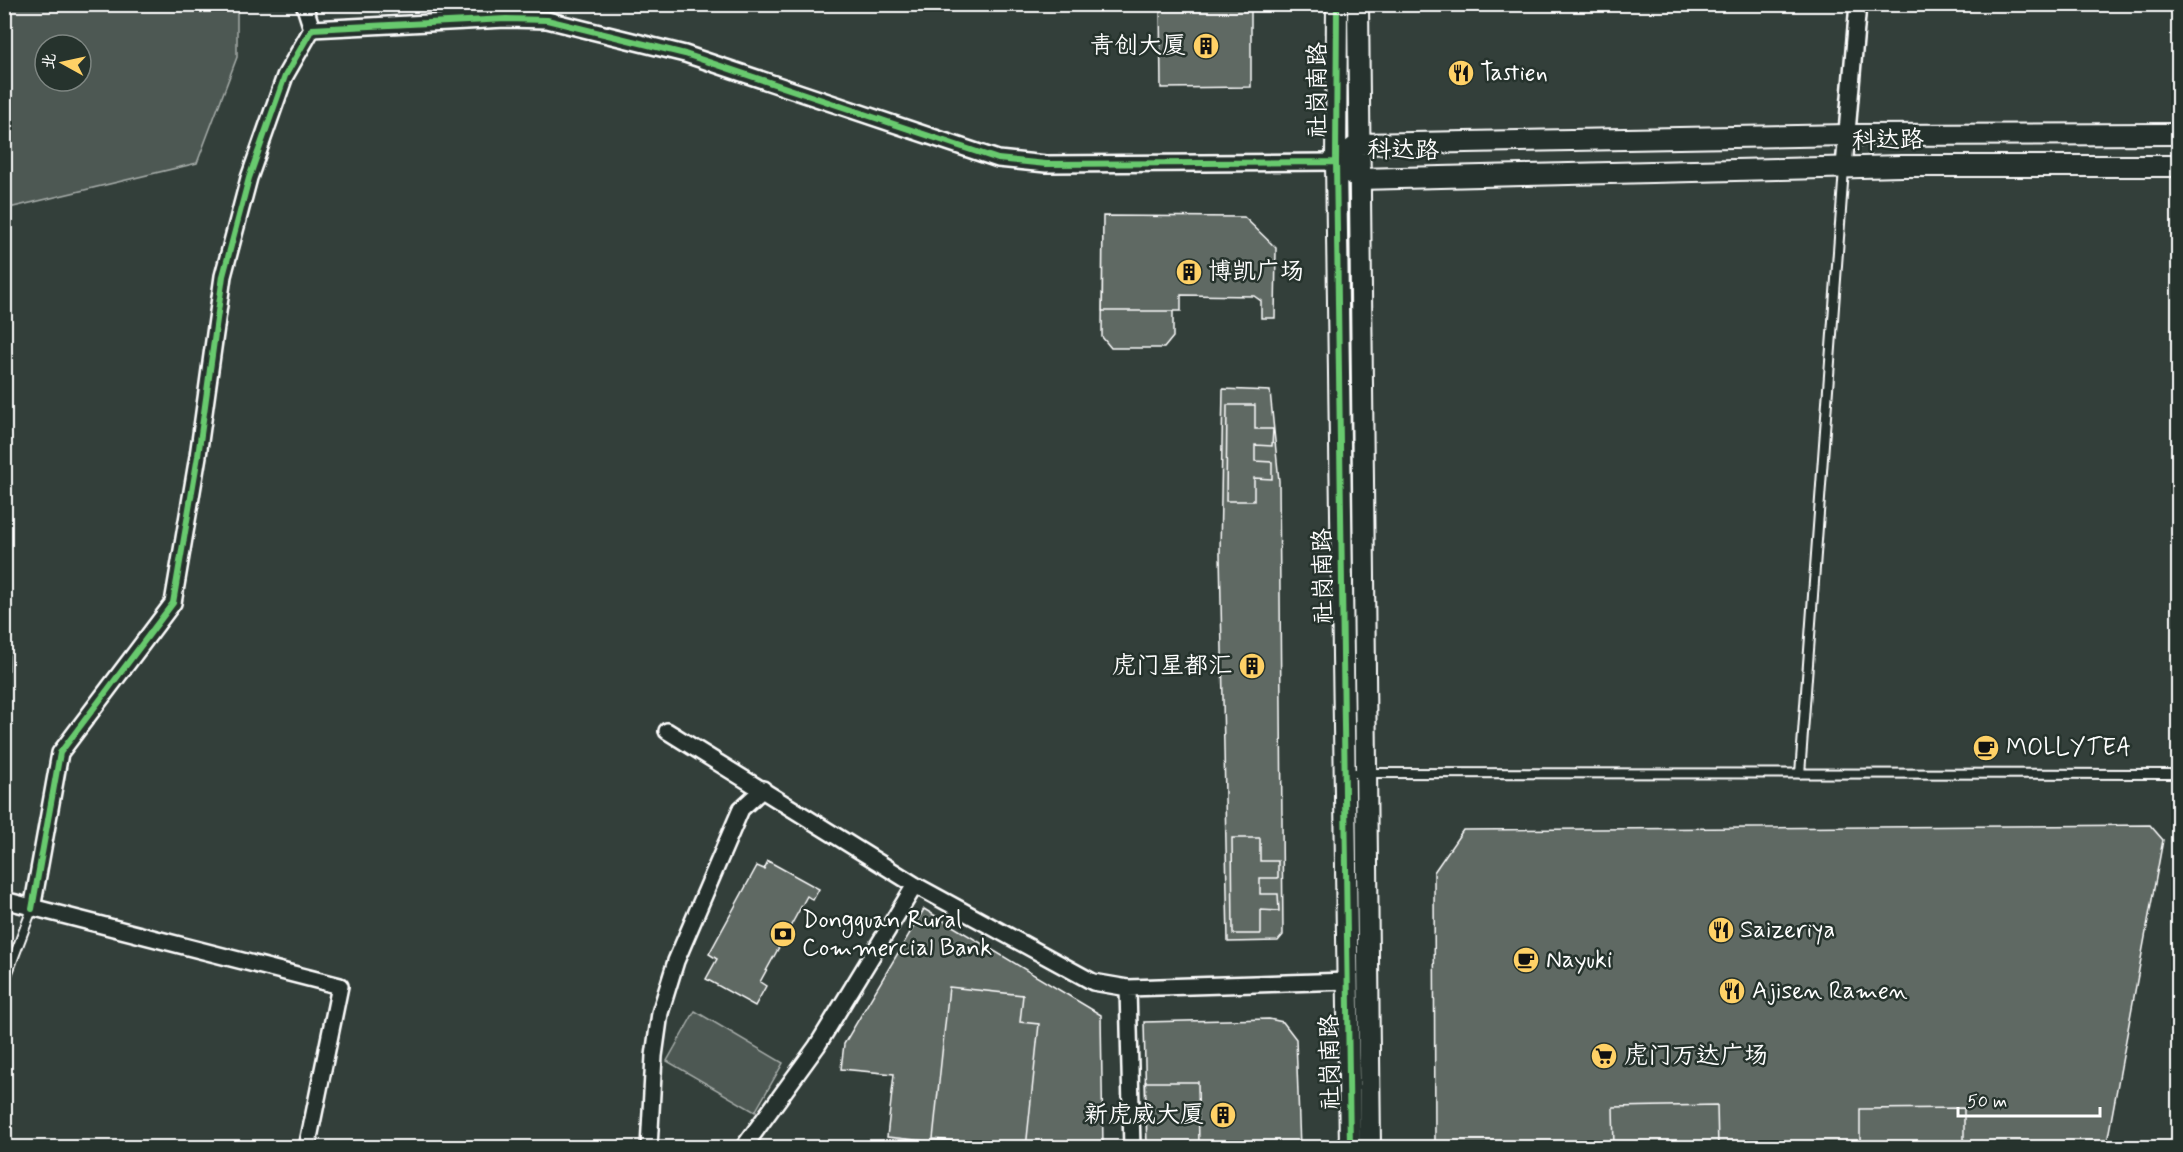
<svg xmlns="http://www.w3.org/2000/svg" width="2183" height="1152" viewBox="0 0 2183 1152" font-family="Mynerve,'LXGW WenKai TC',sans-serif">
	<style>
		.green { fill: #4d5853; stroke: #a6aca9; stroke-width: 1.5; fill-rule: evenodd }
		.building { fill: #5f6964; stroke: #fff; stroke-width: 1.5 }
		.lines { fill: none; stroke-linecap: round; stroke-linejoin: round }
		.service-casing { stroke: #fff; stroke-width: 12 }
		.minor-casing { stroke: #fff; stroke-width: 20 }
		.tertiary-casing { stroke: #fff; stroke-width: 24 }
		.service { stroke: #26332d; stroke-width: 8 }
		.minor { stroke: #26332d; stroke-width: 15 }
		.tertiary { stroke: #26332d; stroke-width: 20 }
		.cycleway-casing { stroke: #26332d; stroke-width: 10 }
		.cycleway { stroke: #67ca6e; stroke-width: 6 }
		.labels { text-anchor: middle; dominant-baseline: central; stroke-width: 5; stroke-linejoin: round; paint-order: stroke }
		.poi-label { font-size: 24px; fill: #fff; stroke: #26332d; text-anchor: start }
		.street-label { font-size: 24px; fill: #fff; stroke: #26332d }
	</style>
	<rect width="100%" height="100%" fill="#333f3a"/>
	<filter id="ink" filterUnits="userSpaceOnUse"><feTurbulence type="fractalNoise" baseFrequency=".0167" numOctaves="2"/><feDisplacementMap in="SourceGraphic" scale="12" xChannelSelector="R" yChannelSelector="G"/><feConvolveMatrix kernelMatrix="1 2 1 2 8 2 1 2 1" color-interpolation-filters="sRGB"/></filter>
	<g filter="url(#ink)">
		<path class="green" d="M4,5H237V57L197,163L5,209ZM45,45H81V81H45Z
			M5,528L9,670L5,672Z
			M695,1011L783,1063L755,1112L667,1061Z"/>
		<path class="building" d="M1160,4H1251V87L1161,88Z
			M1103,216L1244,217L1276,248L1275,318H1261V301L1254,296L1181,295V311H1102Z
			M1103,216L1244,217L1276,248L1275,318H1261V301L1254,296L1181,295V311H1173V337L1164,348H1111L1102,337Z
			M1223,389L1270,391L1279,481L1283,935L1278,941L1228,942L1220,553Z
			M1227,405H1255V429H1273L1272,446L1255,445V461L1272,462V479L1254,478V501H1226Z
			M2150,825L2163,840L2106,1148H1435L1434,872L1463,830Z
			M1232,838H1260V861H1278V878H1260V894H1278L1279,911L1261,910V934H1233Z
			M768,861L819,889L813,900L807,896L760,982L766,986L755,1006L706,979L717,959L709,954L757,866L764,869Z
			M924,909L1101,1015L1103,1148H993L887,1137L894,1074L841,1069L844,1044Z
			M949,987L1023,995L1020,1022L1039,1024L1026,1148L933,1139Z
			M1269,1019L1283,1022L1296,1039L1300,1148H1147L1144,1022Z
			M1145,1082H1198L1199,1148H1147Z
			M1717,1105L1718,1148H1614L1613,1107Z
			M1964,1108V1148H1860V1109Z"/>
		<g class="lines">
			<defs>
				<path id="service" d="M1346,773L2178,774
					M1800,774L1844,169
					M4,983L32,909"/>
				<path id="minor" d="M304,4L312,29
					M1844,167L1858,4
					M667,731L915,885L1093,982L1128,988L1348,981
					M4,900L340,986L307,1148
					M32,909L60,753L173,603L198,456L223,276L249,178L285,76L312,29L506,19L547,20L685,54L998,159L1046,164L1336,162
					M1128,988L1132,1148
					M649,1148L654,1056L660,1013L676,961L741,809L763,789
					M743,1148L817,1046L915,885"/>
				<path id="tertiary" d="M1337,4L1336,162L1350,1148
					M1358,4L1370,1148
					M2178,134L1847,135L1359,144L1336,162L1359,179L1902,166H2178"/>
			</defs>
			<use href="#service" class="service-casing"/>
			<use href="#minor" class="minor-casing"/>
			<use href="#tertiary" class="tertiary-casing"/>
			<use href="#service" class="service"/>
			<use href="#minor" class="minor"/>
			<use href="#tertiary" class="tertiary"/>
			<defs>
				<path id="cycleway" d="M1337,4L1336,162L1350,1148
					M32,909L60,753L173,603L198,456L223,276L249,178L285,76L312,29L506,19L547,20L685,54L998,159L1046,164L1336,162"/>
			</defs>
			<use href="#cycleway" class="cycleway-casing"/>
			<use href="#cycleway" class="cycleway"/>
		</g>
	</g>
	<defs>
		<symbol id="building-disc" viewBox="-11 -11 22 22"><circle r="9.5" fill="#ffd166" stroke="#26332d"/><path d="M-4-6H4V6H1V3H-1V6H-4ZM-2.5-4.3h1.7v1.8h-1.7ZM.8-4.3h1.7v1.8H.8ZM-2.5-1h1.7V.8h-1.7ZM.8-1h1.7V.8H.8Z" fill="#111"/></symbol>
		<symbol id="restaurant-disc" viewBox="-11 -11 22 22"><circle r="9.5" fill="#ffd166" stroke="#26332d"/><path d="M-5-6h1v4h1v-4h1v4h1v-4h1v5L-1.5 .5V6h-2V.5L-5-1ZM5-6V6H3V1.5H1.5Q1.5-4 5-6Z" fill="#111"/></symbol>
		<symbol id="cafe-disc" viewBox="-11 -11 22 22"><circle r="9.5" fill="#ffd166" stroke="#26332d"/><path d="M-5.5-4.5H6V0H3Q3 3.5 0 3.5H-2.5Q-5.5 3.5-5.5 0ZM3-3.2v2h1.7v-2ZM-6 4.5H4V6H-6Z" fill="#111"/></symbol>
		<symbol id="bank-disc" viewBox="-11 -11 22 22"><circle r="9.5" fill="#ffd166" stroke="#26332d"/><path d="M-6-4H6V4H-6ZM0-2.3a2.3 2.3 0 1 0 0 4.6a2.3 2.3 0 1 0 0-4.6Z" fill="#111"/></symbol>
		<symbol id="supermarket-disc" viewBox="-11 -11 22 22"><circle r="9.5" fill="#ffd166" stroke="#26332d"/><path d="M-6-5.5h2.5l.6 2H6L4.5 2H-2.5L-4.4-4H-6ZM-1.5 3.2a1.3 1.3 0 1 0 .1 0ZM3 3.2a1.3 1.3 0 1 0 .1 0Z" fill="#111"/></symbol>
	</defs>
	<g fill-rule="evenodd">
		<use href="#building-disc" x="1191" y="31" width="30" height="30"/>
		<use href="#restaurant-disc" x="1446" y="58" width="30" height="30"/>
		<use href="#building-disc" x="1174" y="257" width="30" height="30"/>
		<use href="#building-disc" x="1237" y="651" width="30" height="30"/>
		<use href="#cafe-disc" x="1971" y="733" width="30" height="30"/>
		<use href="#restaurant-disc" x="1706" y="915" width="30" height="30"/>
		<use href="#bank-disc" x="768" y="919" width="30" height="30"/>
		<use href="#cafe-disc" x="1511" y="945" width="30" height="30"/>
		<use href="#restaurant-disc" x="1717" y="976" width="30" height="30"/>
		<use href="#supermarket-disc" x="1589" y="1041" width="30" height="30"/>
		<use href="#building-disc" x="1208" y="1100" width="30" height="30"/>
	</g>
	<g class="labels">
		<g class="poi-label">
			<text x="1186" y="46" text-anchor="end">青创大厦</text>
			<text x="1480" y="73">Tastien</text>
			<text x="1208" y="272">博凯广场</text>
			<text x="1232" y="666" text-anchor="end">虎门星都汇</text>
			<text x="2006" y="748">MOLLYTEA</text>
			<text x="802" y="920">Dongguan Rural<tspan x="802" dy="28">Commercial Bank</tspan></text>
			<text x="1740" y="930">Saizeriya</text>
			<text x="1546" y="960">Nayuki</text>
			<text x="1752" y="991">Ajisen Ramen</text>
			<text x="1624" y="1056">虎门万达广场</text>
			<text x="1204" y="1115" text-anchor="end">新虎威大厦</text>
		</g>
		<g class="street-label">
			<text transform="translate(1318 90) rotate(-90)">社岗南路</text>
			<text transform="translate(1888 141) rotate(-1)">科达路</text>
			<text transform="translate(1403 151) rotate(1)">科达路</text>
			<text transform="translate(1324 576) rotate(-91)">社岗南路</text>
			<text transform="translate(1331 1062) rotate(-91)">社岗南路</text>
		</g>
	</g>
	<rect width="2183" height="1152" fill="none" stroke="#26332d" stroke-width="24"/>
	<rect x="12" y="12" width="2159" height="1128" fill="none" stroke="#fff" stroke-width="2" filter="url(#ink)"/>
	<g transform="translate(63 63) rotate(278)"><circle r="28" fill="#26332d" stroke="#7d8581" stroke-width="1.5"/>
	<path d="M0-4.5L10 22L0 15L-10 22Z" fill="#ffd166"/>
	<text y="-9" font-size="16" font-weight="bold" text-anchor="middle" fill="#ffffff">北</text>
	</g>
	<path d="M1958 1107v9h142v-9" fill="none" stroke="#ffffff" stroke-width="3"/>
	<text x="1967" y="1107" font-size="18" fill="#ffffff" stroke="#26332d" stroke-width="4.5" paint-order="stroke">50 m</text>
</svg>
